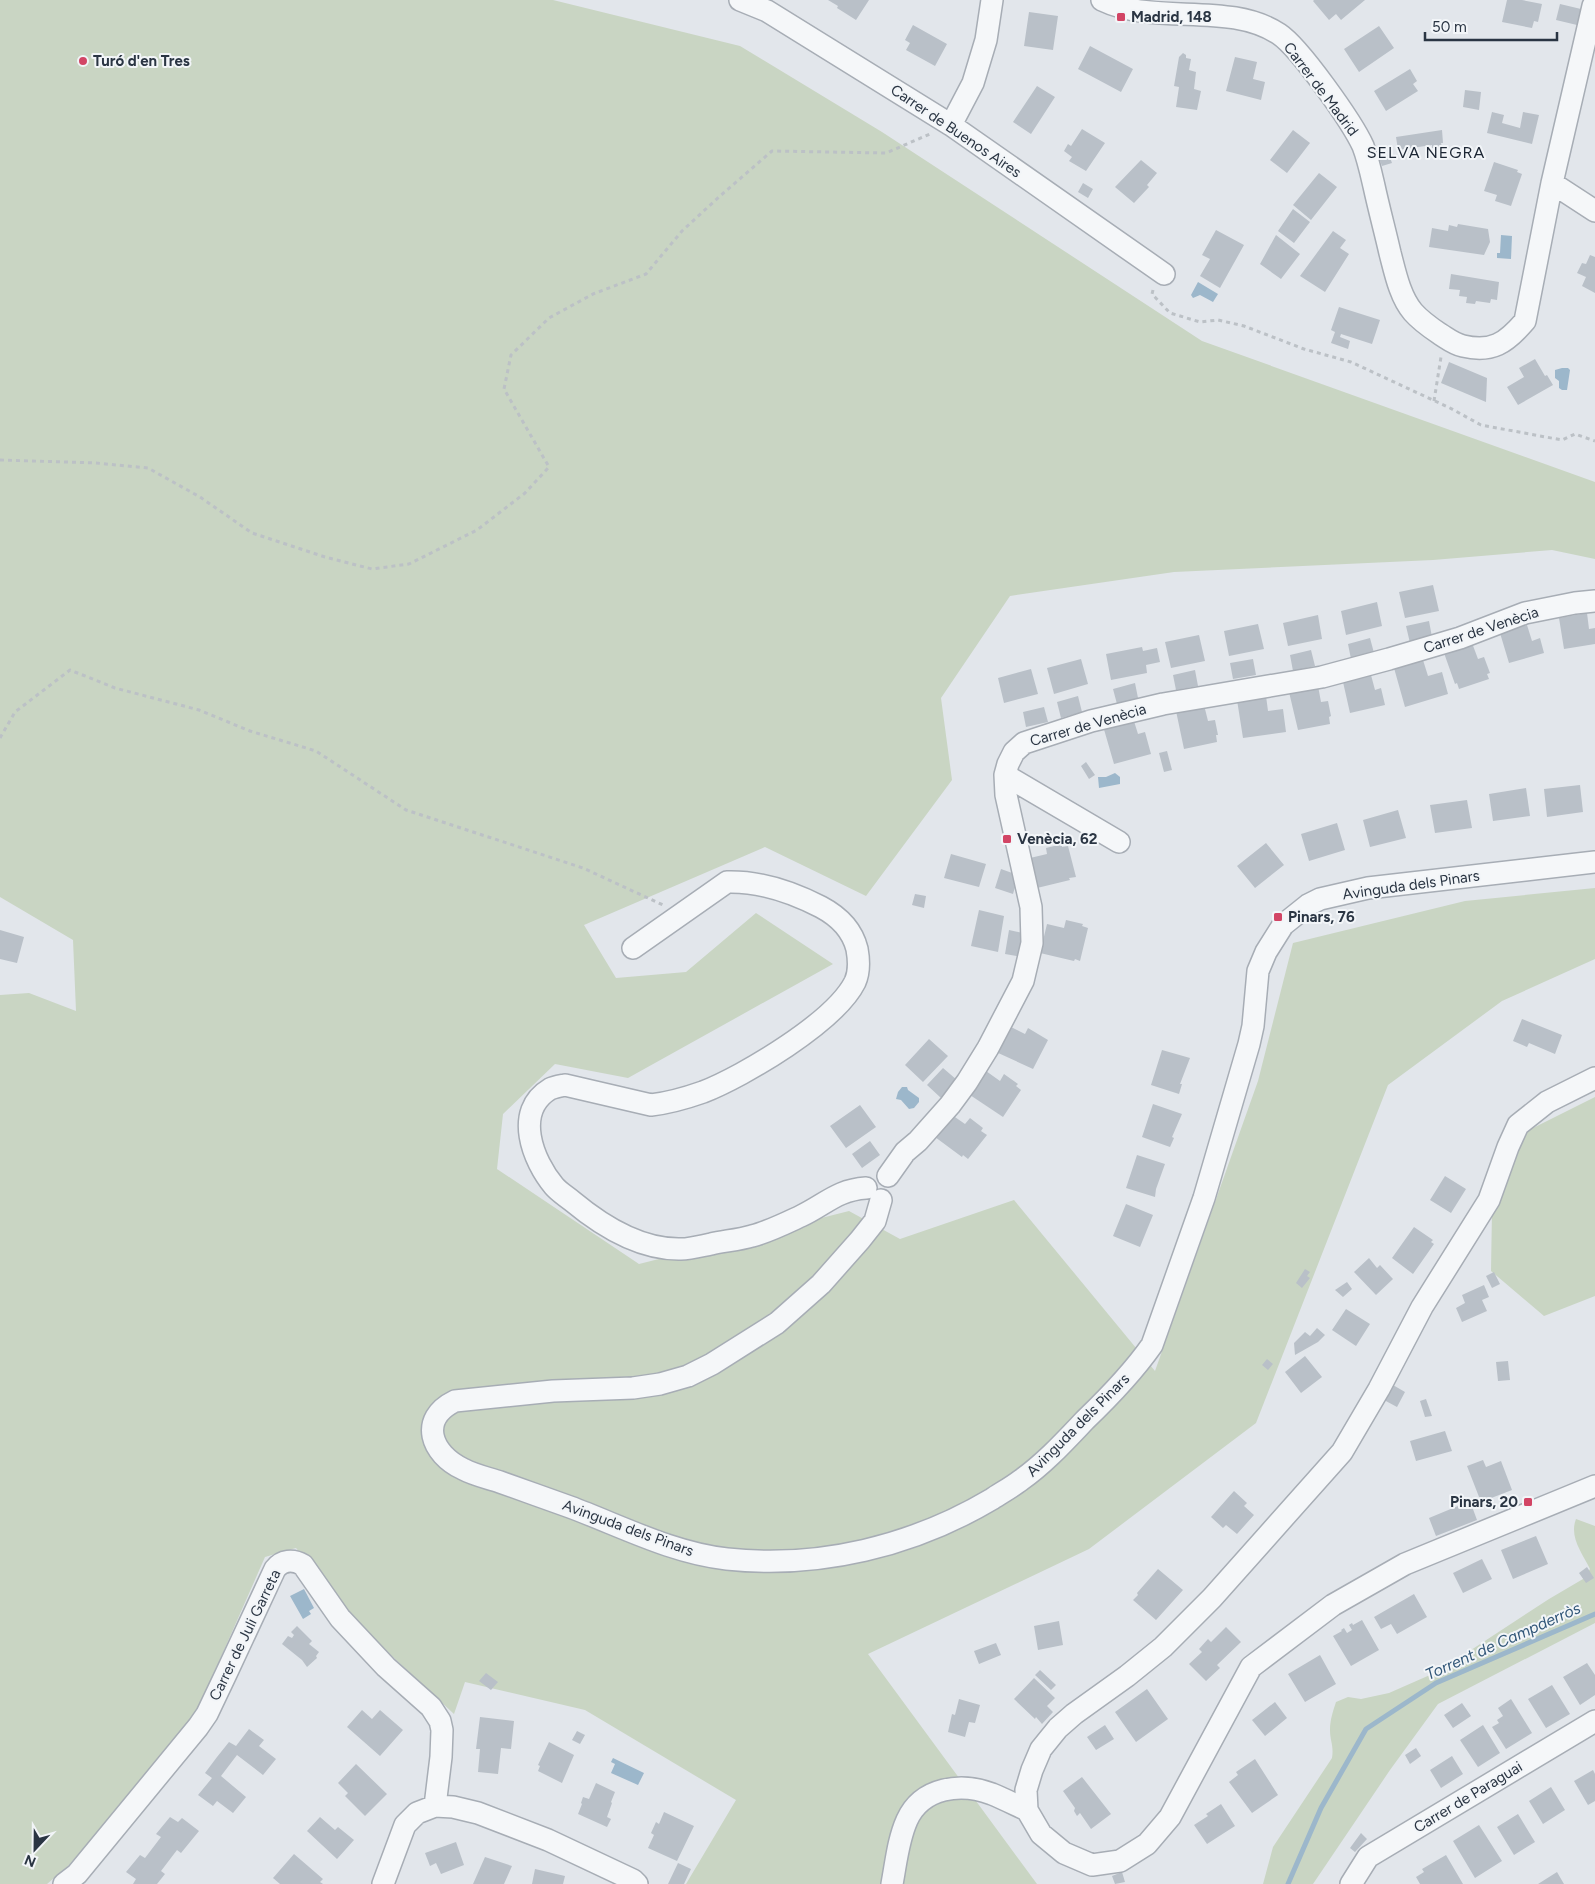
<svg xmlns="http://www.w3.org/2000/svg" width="1595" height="1884" viewBox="0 0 1595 1884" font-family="Figtree,sans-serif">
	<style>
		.green { fill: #c9d5c3 }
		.water { fill: #9cb7cb }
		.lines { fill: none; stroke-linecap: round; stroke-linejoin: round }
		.stream { stroke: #9cb7cb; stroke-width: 5 }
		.building { fill: #b9c0c8 }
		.minor-casing { stroke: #a7adb5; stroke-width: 24 }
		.path { stroke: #bcc1c6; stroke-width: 3; stroke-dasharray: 4 4; stroke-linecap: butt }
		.minor { stroke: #f5f7f9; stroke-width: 21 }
		.poi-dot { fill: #d24565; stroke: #f2f5f8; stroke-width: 2 }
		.labels { text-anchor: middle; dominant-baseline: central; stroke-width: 4; stroke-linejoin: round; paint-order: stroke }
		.poi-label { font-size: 15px; font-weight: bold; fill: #2a3543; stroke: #f2f5f8; text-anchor: start }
		.street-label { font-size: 15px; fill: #2a3543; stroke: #f2f5f8 }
		.neighbourhood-label { font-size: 16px; letter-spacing: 1px; fill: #1c2634; stroke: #f2f5f8 }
		.water-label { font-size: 16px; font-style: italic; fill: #325778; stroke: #f2f5f8 }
	</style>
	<rect width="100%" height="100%" fill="#e2e6eb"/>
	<path class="green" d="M0,0H553L740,46L882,132L1202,341L1595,482V559L1552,550L1433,560L1174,572L1010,596L941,698L952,780L866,896L765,847L584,925L616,978L686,972L756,913L833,964L628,1078L555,1064L503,1114L497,1169L639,1264L849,1211L900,1239L1014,1200L1155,1371L1258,1081L1293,943L1465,901L1595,888V959L1502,1001L1388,1085L1256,1423L1089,1549L868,1654L1037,1884H686L736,1800L585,1710L465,1682L454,1714L361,1627L296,1548L265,1557L191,1725L68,1866L47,1884H0V995L29,993L76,1011L73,940L0,897Z
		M1595,1097V1296L1544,1316L1491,1271L1492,1210L1525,1132Z
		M1576,1519L1595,1526V1623L1438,1704L1390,1770L1313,1884H1263L1273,1847L1332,1758C1334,1746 1330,1741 1330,1730C1330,1720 1333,1711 1336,1702L1348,1697L1361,1699L1389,1693L1439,1671L1549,1599L1583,1579L1590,1569C1582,1553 1569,1537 1576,1519Z"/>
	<path class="water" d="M1501,235L1512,236L1511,259L1497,258V253H1500Z
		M1198,282L1218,294L1213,302L1200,295L1193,298L1191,295Z
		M1562,368H1568L1570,370L1567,390H1562L1559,388V381L1555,378V370Z
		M1115,773L1120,777V784L1099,788L1098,777H1106Z
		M902,1087H907L908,1090L919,1098V1102L914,1108L909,1109L901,1100L896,1099L898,1092Z
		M304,1589L314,1608L309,1611L311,1614L303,1619L290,1596Z
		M613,1758L644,1773L638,1785L611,1773L615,1764L611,1762Z"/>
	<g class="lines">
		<path class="stream" d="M1288,1884L1321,1808L1366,1729L1436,1683L1595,1614"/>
	</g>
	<path class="building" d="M828,0H869L856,20L837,8L838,6Z
		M1314,0H1365L1341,20L1336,14L1329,20L1313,1Z
		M1507,0H1522L1542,4L1538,22L1534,21L1532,28L1502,22Z
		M1560,4L1581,9L1577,25L1556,20Z
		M1029,12L1058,16L1053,50L1024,46Z
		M913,25L947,44L935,66L906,50L910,43L905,40Z
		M1379,26L1394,48L1359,72L1344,49Z
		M1090,46L1133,69L1121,92L1078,69Z
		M1183,53L1186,55V58L1191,59L1189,70L1196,72L1194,89L1201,91L1197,110L1176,107L1179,87L1174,86L1179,57Z
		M1235,57L1257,62L1253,79L1265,82L1261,100L1226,91Z
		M1410,69L1417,81L1413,84L1418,91L1386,111L1374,91Z
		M1037,86L1055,97L1031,134L1013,122Z
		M1465,90L1481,92L1479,110L1463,107Z
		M1492,112L1504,115L1502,123L1520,128L1523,112L1539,115L1532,144L1487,133Z
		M1082,129L1105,143L1086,171L1069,161L1072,157L1064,151L1068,144L1071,146Z
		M1293,130L1310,143L1287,173L1270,160Z
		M1442,130L1443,143H1441L1442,147L1432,148V145L1398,150L1396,137Z
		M1389,155L1392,163L1382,166L1379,158Z
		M1141,160L1157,173L1147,185L1149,187L1134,203L1115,187Z
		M1494,162L1518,170L1517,172L1522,174L1511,206L1495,201L1497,195L1484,191Z
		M1319,173L1337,187L1311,220L1293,205Z
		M1083,183L1093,189L1088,198L1078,192Z
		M1293,209L1310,222L1294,243L1278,231Z
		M1458,224L1488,229L1490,242L1484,255L1429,247L1432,228L1448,231L1449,225L1457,227Z
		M1216,230L1244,245L1220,288L1200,276L1210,259L1202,255Z
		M1333,231L1346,240L1340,248L1349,254L1325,292L1300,276Z
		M1276,235L1300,254L1281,279L1260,264Z
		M1590,255L1595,257V293L1582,286L1586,277L1577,273L1582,263L1586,264Z
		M1451,274L1499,282L1497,300L1491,299L1490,303L1476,301L1475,304L1466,303L1467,297L1459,296L1460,290L1449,289Z
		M1339,307L1380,320L1372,344L1341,334L1340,337L1350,341L1348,349L1331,343L1335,332L1331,330Z
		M1535,359L1545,376L1547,375L1553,385L1518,405L1507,387L1524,377L1519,368Z
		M1449,362L1487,378L1486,402L1441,383Z
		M1433,585L1439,611L1405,618L1399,592Z
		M1377,602L1382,626L1346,635L1341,611Z
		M1587,613L1589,629L1595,628V644L1564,649L1559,618Z
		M1318,615L1322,639L1288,646L1283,623Z
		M1429,621L1432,637L1410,643L1406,626Z
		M1258,624L1264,649L1229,656L1224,631Z
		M1527,625L1532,641L1540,638L1544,653L1509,663L1500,633Z
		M1199,635L1205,661L1171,668L1165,642Z
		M1370,638L1374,653L1351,659L1348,644Z
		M1472,643L1478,659L1484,657L1490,673L1487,674L1489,679L1459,689L1457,683L1455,684L1444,653Z
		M1142,647L1143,651L1157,648L1160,662L1146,665L1147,673L1111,680L1106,654Z
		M1311,650L1315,666L1293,671L1290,655Z
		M1081,659L1088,684L1054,694L1047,668Z
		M1253,659L1256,675L1233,679L1230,663Z
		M1423,660L1428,676L1442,672L1448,694L1405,707L1394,668Z
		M1031,669L1038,694L1004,703L998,678Z
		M1195,670L1198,686L1176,690L1173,675Z
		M1371,675L1375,690L1381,688L1385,705L1350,713L1343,682Z
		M1135,683L1138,698L1117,704L1113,689Z
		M1318,686L1321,702L1328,701L1331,716L1329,717L1330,724L1298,730L1289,692Z
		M1078,696L1082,712L1061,718L1057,702Z
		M1266,696L1268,711L1283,709L1286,732L1243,738L1237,700Z
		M1204,705L1208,721L1215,720L1218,735H1216L1217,742L1184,749L1176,711Z
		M1044,707L1048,722L1026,727L1023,712Z
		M1133,718L1138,734L1145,732L1151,754L1114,764L1103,726Z
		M1167,751L1172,770L1164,772L1159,753Z
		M1086,762L1095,775L1089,779L1081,766Z
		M1580,785L1583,812L1547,817L1544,789Z
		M1526,788L1530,816L1493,821L1489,794Z
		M1467,800L1472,828L1435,833L1430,805Z
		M1398,810L1406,838L1370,847L1363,820Z
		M1337,823L1345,850L1309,861L1301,834Z
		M1266,843L1284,865L1255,888L1237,866Z
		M1062,844V847L1068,846L1076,877L1069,878L1070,880L1037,888L1030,858L1047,854L1046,848Z
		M951,854L986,864L979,887L944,878Z
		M1001,869L1015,874L1018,877L1013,894L995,888Z
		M915,894L926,896L924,908L912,905Z
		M979,910L1004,916L998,952L971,946Z
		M1066,920L1083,924L1082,926L1088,928L1080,961L1075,959L1074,961L1040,953L1047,924L1064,928Z
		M0,930L24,937L17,963L0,959Z
		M1009,930L1027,934L1023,957L1005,954Z
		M1522,1019L1562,1035L1555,1054L1529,1043L1527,1047L1513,1041Z
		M1011,1027L1025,1034L1028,1028L1048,1040L1033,1069L996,1052L1008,1029L1009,1030Z
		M929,1039L948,1056L923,1082L905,1065Z
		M1162,1050L1190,1058L1180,1084H1182L1179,1094L1151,1085Z
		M943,1068L957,1080L941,1098L927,1085Z
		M986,1071L1000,1081L1004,1074L1018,1084L1016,1086L1021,1090L1003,1117L970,1095Z
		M1153,1104L1182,1114L1172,1137L1174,1138L1170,1147L1142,1137Z
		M860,1105L876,1127L846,1148L830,1126Z
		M952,1115L965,1124L970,1118L983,1128L981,1131L987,1135L968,1159L963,1155L962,1157L935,1137Z
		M870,1141L880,1155L862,1168L852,1154Z
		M1137,1155L1165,1164L1156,1189L1155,1197L1126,1188Z
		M1445,1176L1466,1189L1451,1213L1430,1200Z
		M1126,1204L1153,1215L1140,1247L1113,1236Z
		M1414,1227L1433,1240L1431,1242L1434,1244L1413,1274L1392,1258Z
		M1369,1258L1377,1268L1380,1265L1393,1279L1376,1295L1354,1272Z
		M1305,1269L1310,1272L1307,1276L1310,1278L1302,1288L1296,1283Z
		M1494,1272L1500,1284L1492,1288L1486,1276Z
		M1347,1282L1352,1289L1343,1297L1335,1290Z
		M1484,1285L1489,1297L1482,1300L1487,1311L1462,1322L1456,1308L1465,1303L1462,1295Z
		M1346,1309L1370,1324L1356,1346L1332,1330Z
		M1317,1328L1325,1335L1318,1342L1295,1355L1294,1343L1305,1332L1310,1336Z
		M1305,1356L1322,1377L1301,1393L1285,1372Z
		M1267,1359L1273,1364L1268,1370L1262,1365Z
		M1508,1361L1510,1380L1498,1381L1496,1362Z
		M1393,1385L1405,1392L1397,1407L1384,1400Z
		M1426,1399L1432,1416L1425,1417L1420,1401Z
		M1445,1431L1452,1451L1416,1461L1410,1441Z
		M1483,1460L1486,1467L1501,1461L1512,1490L1481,1502L1467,1466Z
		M1234,1491L1247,1503L1244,1506L1254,1515L1237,1534L1226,1525L1223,1528L1211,1517Z
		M1470,1501L1477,1520L1436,1536L1429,1518Z
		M1536,1536L1548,1564L1513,1579L1501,1550Z
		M1482,1559L1492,1579L1463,1593L1453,1573Z
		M1587,1567L1594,1578L1586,1583L1579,1573Z
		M1158,1569L1183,1590L1156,1620L1133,1600L1138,1595L1137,1593Z
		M1414,1594L1427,1617L1397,1634L1391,1624L1381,1629L1374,1617Z
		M1362,1620L1379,1650L1351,1666L1333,1636L1342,1631L1341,1630L1344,1628L1347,1633L1352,1630L1349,1625L1352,1623L1353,1625Z
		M1059,1621L1063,1645L1038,1650L1034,1626Z
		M297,1626L312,1641L309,1644L319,1652L316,1656L317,1658L307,1667L302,1660L282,1644L288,1636L292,1638L294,1635L291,1632Z
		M1226,1627L1241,1642L1217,1665L1220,1668L1206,1681L1189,1664L1202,1652L1199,1649L1208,1639L1211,1642Z
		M996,1643L1001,1655L979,1664L974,1651Z
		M1320,1655L1336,1684L1305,1702L1288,1674Z
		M1587,1663L1595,1675V1695L1580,1705L1563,1677Z
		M1040,1670L1056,1685L1051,1690L1035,1675Z
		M486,1673L498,1682L491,1690L479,1681Z
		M1034,1678L1055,1698L1047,1706L1053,1712L1042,1724L1036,1717L1035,1719L1014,1699Z
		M1552,1685L1570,1714L1546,1728L1528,1699Z
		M1147,1689L1168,1719L1136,1742L1115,1712Z
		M959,1699L980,1705L975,1723L969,1722L965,1737L948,1732L952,1714L955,1715Z
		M1511,1699L1532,1733L1506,1749L1492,1727L1499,1723L1497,1720L1503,1716L1498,1708Z
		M1275,1702L1287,1718L1265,1736L1252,1720Z
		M1462,1703L1471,1716L1453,1728L1444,1715Z
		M362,1710L372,1719L380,1710L403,1730L380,1756L347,1727Z
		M480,1717L514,1721L511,1749L501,1748L498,1774L478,1772L480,1749H476Z
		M1105,1725L1114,1739L1096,1750L1087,1737Z
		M1483,1725L1500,1753L1478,1767L1460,1740Z
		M249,1729L264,1740L259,1746L276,1759L263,1775L237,1755L221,1776L246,1797L233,1813L217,1801L213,1806L198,1795L212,1778L205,1773L217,1757L229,1742L236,1746Z
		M577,1731L585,1735L580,1744L572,1740Z
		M549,1742L574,1755L562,1783L538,1771L540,1766L538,1765Z
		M1416,1748L1421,1756L1410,1764L1405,1755Z
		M1452,1756L1463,1774L1441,1788L1430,1770Z
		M1255,1759L1278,1795L1252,1813L1229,1782L1238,1775L1236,1772Z
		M356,1764L387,1794L365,1816L345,1796L348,1793L338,1783Z
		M1593,1770L1595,1774V1801L1588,1805L1574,1781Z
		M1082,1777L1111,1814L1091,1829L1080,1813L1077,1816L1074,1811L1075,1808L1063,1791Z
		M596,1783L615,1792L611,1802L612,1803L607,1817L611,1819L607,1827L578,1814L582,1804L581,1803L583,1797L589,1799Z
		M1551,1787L1565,1810L1543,1824L1529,1801Z
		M1221,1804L1235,1826L1207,1844L1194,1825L1208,1816L1206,1814Z
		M664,1812L694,1826L677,1861L648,1848L654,1835L651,1833L656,1822L659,1824Z
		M1518,1814L1535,1842L1514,1855L1497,1827Z
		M170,1817L178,1822L182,1818L199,1831L181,1853L177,1850L161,1871L165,1874L157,1884H133L136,1879L126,1872L140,1855L145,1858L161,1837L156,1834Z
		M320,1817L335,1830L338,1827L354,1840L337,1859L307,1831Z
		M1479,1825L1502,1861L1475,1878L1453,1841Z
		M1361,1833L1367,1839L1355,1852L1350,1848Z
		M456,1842L464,1865L441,1874L436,1863L430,1866L425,1853Z
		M294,1854L323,1879L320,1882L323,1884H280L273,1878Z
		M1446,1855L1463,1884H1420L1416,1877L1424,1872L1422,1869Z
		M485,1857L512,1866L504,1884H473Z
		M678,1863L691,1869L684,1884H668Z
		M535,1869L565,1876L563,1884H532Z
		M1122,1872L1125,1882L1115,1884L1112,1876Z
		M1557,1872L1564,1884H1538Z"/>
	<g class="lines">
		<defs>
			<path id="minor" d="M740,0L767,11L951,125L1164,274
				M1102,0C1156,26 1229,1 1279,34C1300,48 1352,122 1363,146C1368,159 1371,173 1374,186C1379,209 1385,231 1390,253C1395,272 1400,297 1413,312C1420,320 1431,328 1440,334C1448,339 1454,344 1463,346C1492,353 1506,343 1525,321L1552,183L1593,6
				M951,125L973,83L986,40L992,0
				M1552,183L1595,211
				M1005,775L1119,842
				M633,948L727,882C760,881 792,892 821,907C838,916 852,929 857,949C859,960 860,971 855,982C835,1022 744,1076 703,1092C686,1098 668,1103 651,1105L565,1085C560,1086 554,1087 550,1089C513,1111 533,1161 554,1186C559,1192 566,1196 572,1201C602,1226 640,1250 681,1249C691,1249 701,1246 711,1244C724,1241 739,1240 752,1236C768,1232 786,1223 801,1216C826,1204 837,1190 866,1188
				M1595,1078L1547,1102L1518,1125L1508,1147L1489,1200L1422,1307L1379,1389L1342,1452L1212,1598L1163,1647L1127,1676L1074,1714L1058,1728L1041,1749L1032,1770L1026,1790L1027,1810L1041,1834L1064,1853L1092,1865L1120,1861L1147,1844L1170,1817L1251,1667L1333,1605L1405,1564L1595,1486
				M888,1176L905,1152L918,1141L950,1105L967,1082L988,1048L1023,981L1032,943L1031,907L1006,795L1005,775L1008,764L1014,752L1024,743L1091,721L1163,704L1322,677L1389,659L1460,638L1525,613L1575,603L1595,601
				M881,1200L875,1221L860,1240L821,1284L777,1323L712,1364L688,1376L660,1384L633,1388L553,1391L455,1401C418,1419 431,1454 463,1469C474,1475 488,1478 500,1482C523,1490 547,1499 570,1507C621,1526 672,1553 727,1559C819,1569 913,1546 992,1499C1001,1493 1012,1487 1021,1480C1045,1463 1065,1441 1085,1420C1109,1397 1133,1372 1152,1345L1204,1198L1249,1044L1253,1026L1258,971L1266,952L1283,925L1308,905L1320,899L1368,888L1595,862
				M64,1884L77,1874L198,1727L207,1714L226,1674L275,1569C282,1560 293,1559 303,1565L340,1618L386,1667L431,1707L440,1721L442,1730L441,1757L435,1806
				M383,1884L405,1825L417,1813L435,1806L453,1807L478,1813L548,1840L633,1880L637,1884
				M892,1884C896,1863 898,1840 907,1820C922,1787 961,1782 992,1794C1004,1799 1016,1805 1027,1810
				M1351,1884L1368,1857L1595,1721"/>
		</defs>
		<use href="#minor" class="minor-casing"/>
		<path class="path" d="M1153,290L1152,294L1170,313L1200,322L1218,320L1244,326L1304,349L1351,362L1450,408L1481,425L1562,440L1575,434L1595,441
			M1434,401L1441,357
			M0,460L96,463L148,468L200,497L252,533L325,557L372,569L409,564L477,530L525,493L549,467L504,389L511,355L549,318L593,294L646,274L682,231L720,196L772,151L886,153L930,134
			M0,738L15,712L70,670L115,688L199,710L250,731L316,751L406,810L583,868L663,905"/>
		<use href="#minor" class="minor"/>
	</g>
	<g class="poi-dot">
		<rect x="1116" y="12" width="10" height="10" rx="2.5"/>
		<circle cx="83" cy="61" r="5"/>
		<rect x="1002" y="834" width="10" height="10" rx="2.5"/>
		<rect x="1273" y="912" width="10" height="10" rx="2.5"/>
		<rect x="1523" y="1497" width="10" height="10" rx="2.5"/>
	</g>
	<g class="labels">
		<g class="poi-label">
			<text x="1131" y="17">Madrid, 148</text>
			<text x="93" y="61">Turó d'en Tres</text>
			<text x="1017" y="839">Venècia, 62</text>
			<text x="1288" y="917">Pinars, 76</text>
			<text x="1518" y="1502" text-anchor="end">Pinars, 20</text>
		</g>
		<g class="street-label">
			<text transform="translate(1321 89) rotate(53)">Carrer de Madrid</text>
			<text transform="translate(956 131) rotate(34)">Carrer de Buenos Aires</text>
			<text transform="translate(1481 630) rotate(-18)">Carrer de Venècia</text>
			<text transform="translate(1088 725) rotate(-16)">Carrer de Venècia</text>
			<text transform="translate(1411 885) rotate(-8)">Avinguda dels Pinars</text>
			<text transform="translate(1078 1425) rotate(-45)">Avinguda dels Pinars</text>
			<text transform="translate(628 1528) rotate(20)">Avinguda dels Pinars</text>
			<text transform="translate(245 1635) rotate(-64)">Carrer de Juli Garreta</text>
			<text transform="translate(1468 1797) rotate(-31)">Carrer de Paraguai</text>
		</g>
		<g class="neighbourhood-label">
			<text x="1426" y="152">SELVA NEGRA</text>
		</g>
		<g class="water-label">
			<text transform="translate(1503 1641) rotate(-24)">Torrent de Campderròs</text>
		</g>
	</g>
	<g transform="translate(35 1849) rotate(202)" stroke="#f2f5f8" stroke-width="4" paint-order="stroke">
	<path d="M0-4L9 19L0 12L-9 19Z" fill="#2a3543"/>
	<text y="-8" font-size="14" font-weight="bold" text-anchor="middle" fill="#2a3543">N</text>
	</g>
	<path d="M1425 32v8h132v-8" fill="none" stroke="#2a3543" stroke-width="2.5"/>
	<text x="1432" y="32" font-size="15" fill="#2a3543" stroke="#f2f5f8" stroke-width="4" paint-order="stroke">50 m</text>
</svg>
